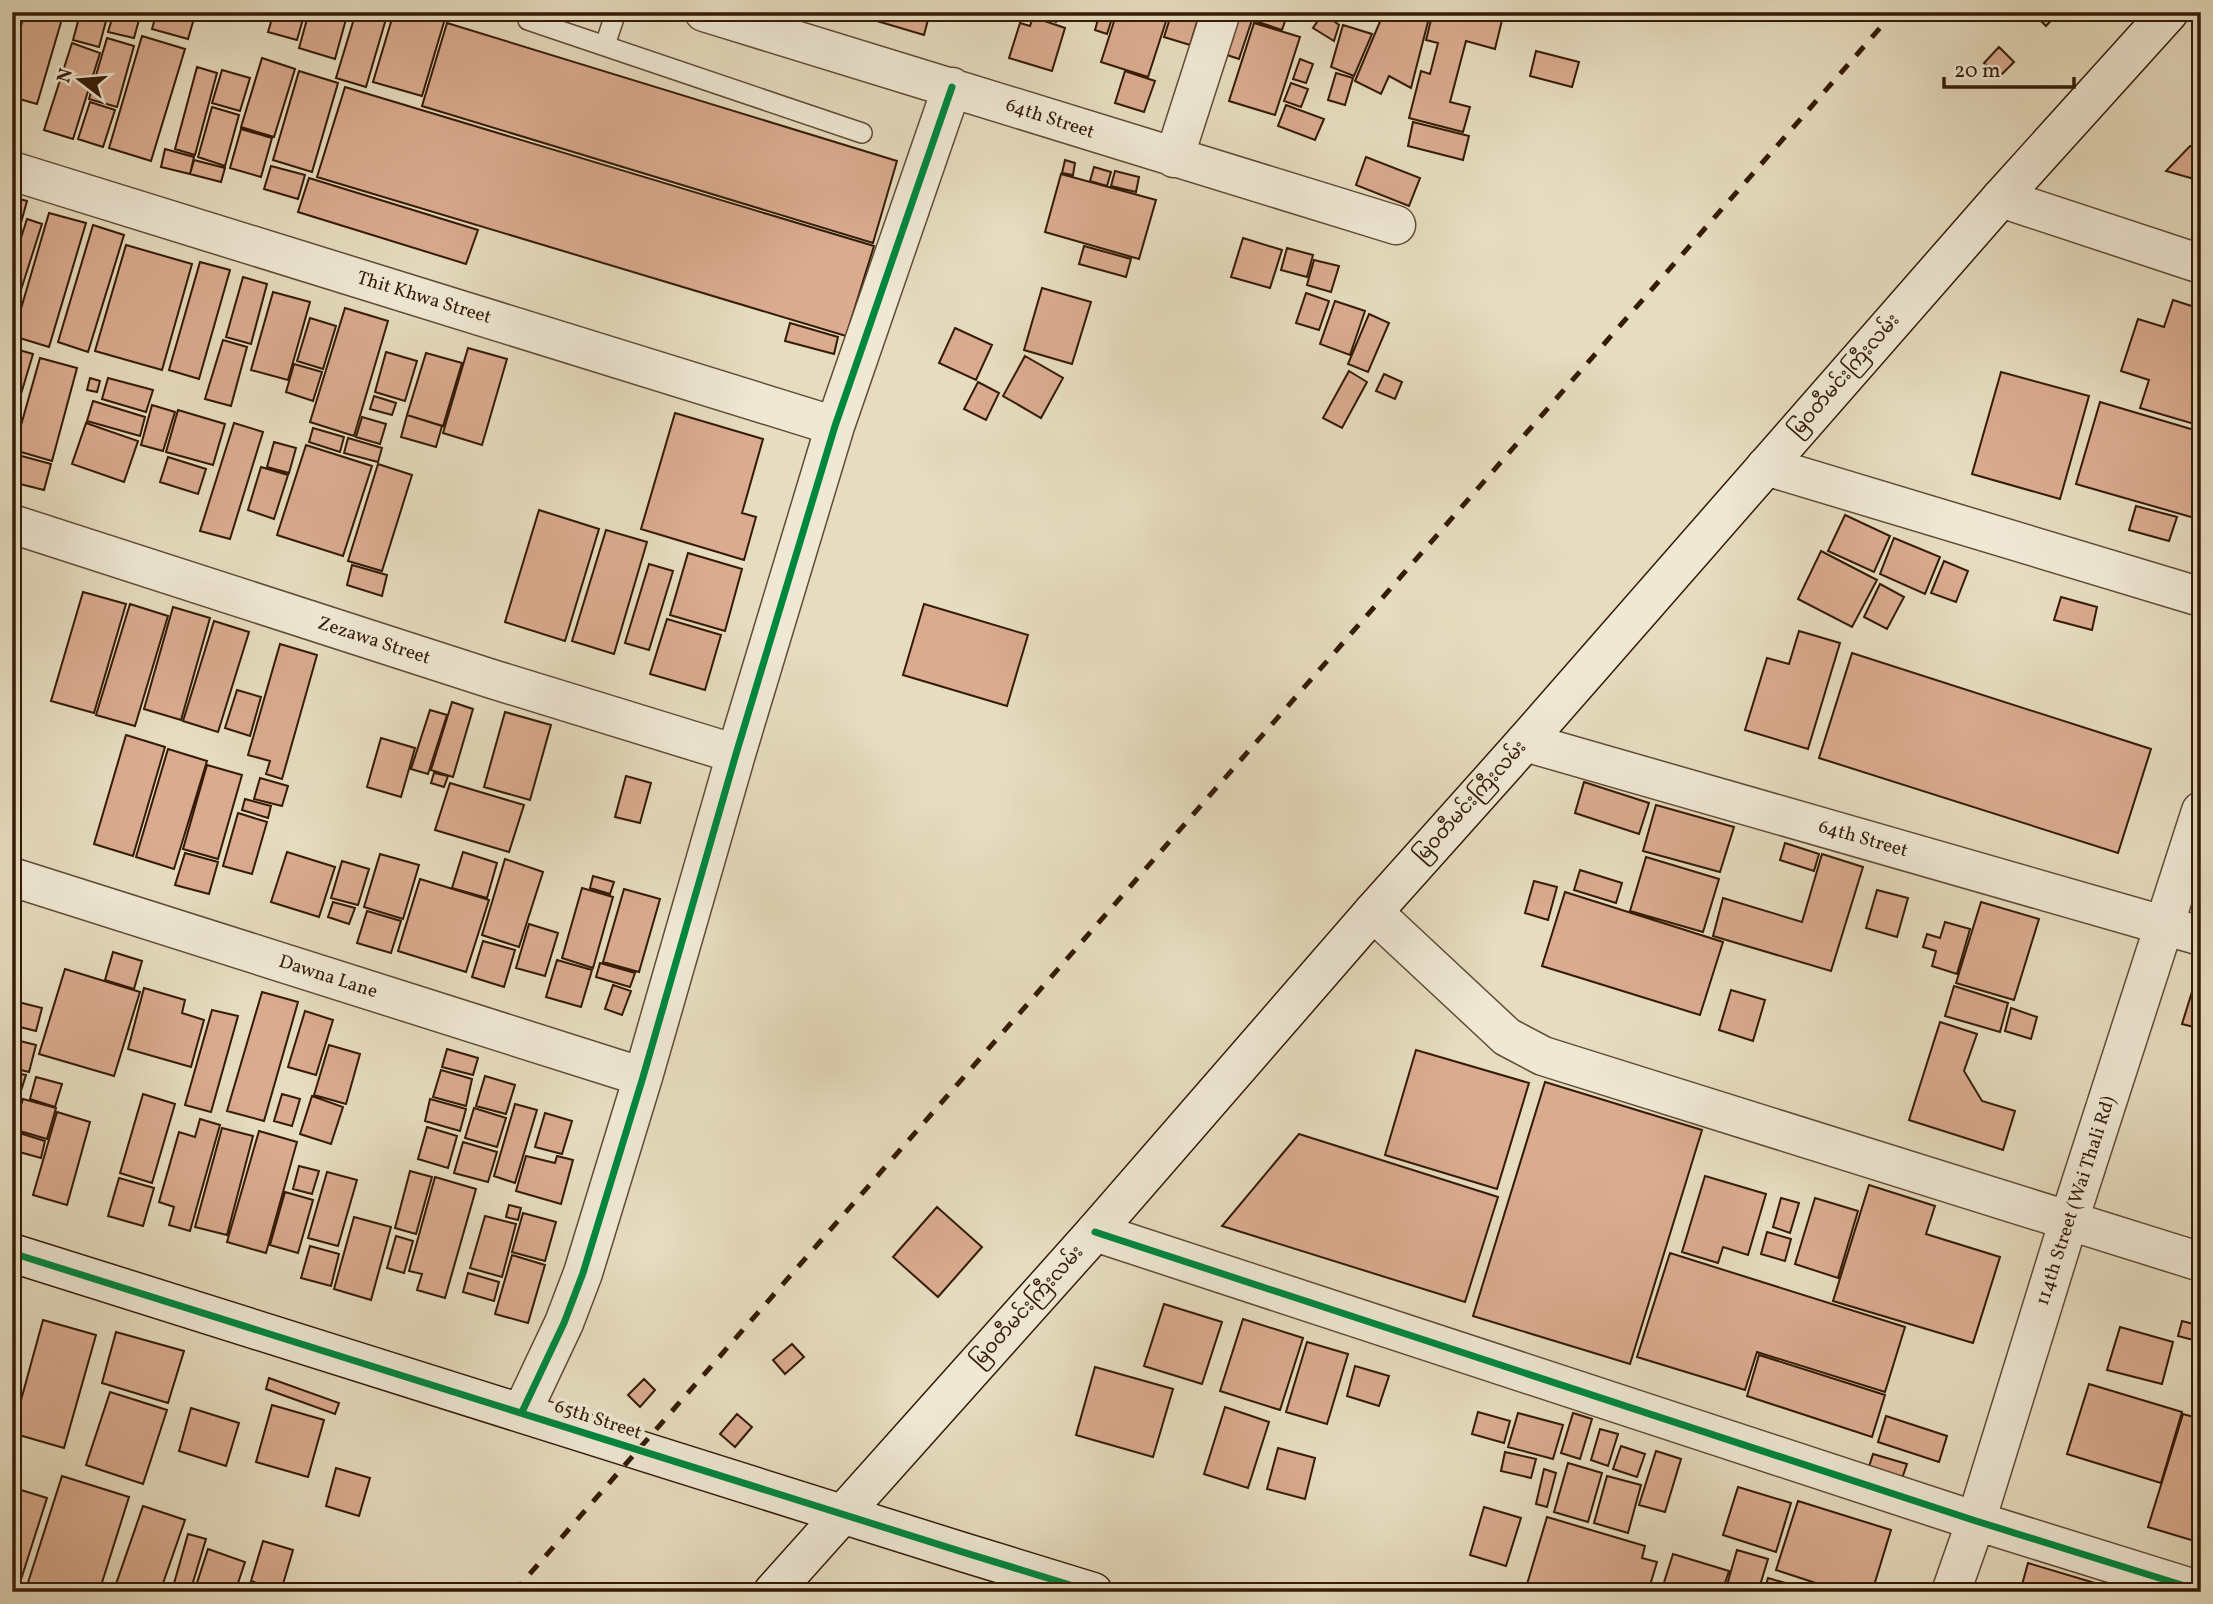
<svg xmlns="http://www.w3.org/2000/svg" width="2213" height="1604" viewBox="0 0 2213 1604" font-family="Vollkorn,'Noto Sans Myanmar',serif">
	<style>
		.building { fill: #daab8f; stroke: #351b06; stroke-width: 2 }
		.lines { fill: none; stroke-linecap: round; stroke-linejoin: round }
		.lane-casing { stroke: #614b34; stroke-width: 22 }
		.street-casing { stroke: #614b34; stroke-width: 41 }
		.secondary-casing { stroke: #351b06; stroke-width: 41 }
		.lane { stroke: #efe8d5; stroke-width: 19 }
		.street { stroke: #efe8d5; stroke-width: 38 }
		.secondary { stroke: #efe8d5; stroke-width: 38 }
		.rail { stroke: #351b06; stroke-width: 5; stroke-dasharray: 12 12; stroke-linecap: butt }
		.cycleway-casing { stroke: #efe8d5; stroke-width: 11 }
		.cycleway { stroke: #00873e; stroke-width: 7 }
		.labels { text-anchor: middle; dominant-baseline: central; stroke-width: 7; stroke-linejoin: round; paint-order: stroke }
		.street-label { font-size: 19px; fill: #351b06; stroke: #efe8d5 }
	</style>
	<rect width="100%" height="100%" fill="#e6dcbf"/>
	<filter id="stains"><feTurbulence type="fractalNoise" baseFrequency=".00286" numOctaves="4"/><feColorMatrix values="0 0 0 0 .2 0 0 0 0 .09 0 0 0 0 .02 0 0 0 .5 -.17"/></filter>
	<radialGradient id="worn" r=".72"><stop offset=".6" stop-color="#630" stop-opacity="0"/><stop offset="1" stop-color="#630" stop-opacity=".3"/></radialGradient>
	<path class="building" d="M12,12H22L12,46Z
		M25,12H64L37,104L12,97V57Z
		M114,12H126L140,16L134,38L108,32Z
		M157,12H185L195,15L188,39L152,29Z
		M274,12H305L297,40L268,32Z
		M309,12H348L335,59L299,48Z
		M356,12H388L366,87L336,78Z
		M394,12H447L422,96L373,82Z
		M880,12H930L924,35L877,21Z
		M1038,12H1060L1056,22L1037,14Z
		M1100,12H1114L1107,34L1095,30Z
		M1117,12H1169L1148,77L1101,62Z
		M1172,12H1200L1190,45L1164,37Z
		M1235,12H1288L1282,30L1252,20L1239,59L1221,53Z
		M1384,12H1426L1430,14L1411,88L1389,76L1381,94L1355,81Z
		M1433,12H1504L1495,49L1466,41L1450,102L1470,107L1463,132L1409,118L1421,71L1430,74L1438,43L1426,40Z
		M2032,12H2059L2046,26Z
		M1323,13L1339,25L1334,41L1313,28Z
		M80,14L106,21L99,47L73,40Z
		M1033,17L1065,28L1052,71L1009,58L1020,23L1030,26Z
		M447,23L897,161L873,243L422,106Z
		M1254,23L1300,37L1275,115L1229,101Z
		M1343,25L1372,34L1354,76L1331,67Z
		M142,36L185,49L151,161L109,148Z
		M107,38L134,46L117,107L89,99Z
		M72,43L100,53L73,139L44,130Z
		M1999,47L2014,62L1999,77L1984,63Z
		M1536,51L1579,62L1572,87L1530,76Z
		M262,58L295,69L274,137L241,127Z
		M1300,59L1313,64L1306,83L1293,79Z
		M197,67L217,73L195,155L175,149Z
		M222,70L250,78L240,111L212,103Z
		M299,71L338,83L312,172L273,160Z
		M1125,71L1155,81L1144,112L1115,103Z
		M1336,73L1353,78L1345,105L1328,100Z
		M1291,83L1308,89L1301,107L1284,101Z
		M345,87L874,246L846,336L317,177Z
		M90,102L115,110L103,147L78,139Z
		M1286,105L1324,119L1315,140L1278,126Z
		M212,107L239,115L225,166L198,157Z
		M1413,122L1469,136L1463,160L1408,146Z
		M241,129L272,138L261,177L230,168Z
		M2190,146L2201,149V181L2166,171Z
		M165,149L194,157L190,174L161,167Z
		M1366,157L1420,178L1409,206L1356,185Z
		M194,160L225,168L221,182L190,174Z
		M1065,160L1075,163L1073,175L1062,173Z
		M271,166L305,175L298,199L264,189Z
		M1094,167L1111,172L1107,186L1090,181Z
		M1115,171L1139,177L1136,192L1111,186Z
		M1061,174L1156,200L1139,259L1045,232Z
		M309,178L478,230L466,264L298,212Z
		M12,197L27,201L19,230L12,228Z
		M49,213L86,223L49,347L13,336Z
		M27,219L42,224L12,318V266Z
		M93,225L124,235L88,352L58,342Z
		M1243,238L1282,250L1270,288L1231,277Z
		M126,245L192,264L162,370L95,351Z
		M1084,246L1131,259L1126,277L1079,264Z
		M1287,248L1313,255L1307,277L1281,270Z
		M1314,260L1339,266L1331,292L1307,285Z
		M200,262L230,270L199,379L169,370Z
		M243,277L267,284L251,344L226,337Z
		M1042,288L1091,302L1072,364L1024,350Z
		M273,292L310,302L288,380L251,370Z
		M1306,293L1329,301L1319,330L1296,323Z
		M2173,300L2201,309V426L2140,408L2149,380L2121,371L2138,319L2164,327Z
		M1335,301L1365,311L1350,355L1320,344Z
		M345,308L388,321L354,436L310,422Z
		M1369,314L1389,323L1368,372L1348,364Z
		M310,318L336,326L323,369L297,361Z
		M790,323L838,337L834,354L785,341Z
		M955,328L992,345L976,380L939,363Z
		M223,340L247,347L231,406L205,399Z
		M12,348L33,354L12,424Z
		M468,348L507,359L482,445L443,433Z
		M386,352L417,361L405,401L375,392Z
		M426,353L462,363L443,426L407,415Z
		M1025,356L1063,378L1041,418L1003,396Z
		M40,358L77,368L52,461L14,450Z
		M294,364L322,372L313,401L286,392Z
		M1349,371L1367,382L1342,428L1323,418Z
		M2001,372L2089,396L2060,499L1972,474Z
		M1384,374L1402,382L1395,399L1376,391Z
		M90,378L100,381L97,392L87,390Z
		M108,378L153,390L146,412L102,399Z
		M978,382L999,393L986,420L964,409Z
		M374,396L396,403L392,415L370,409Z
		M93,401L145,417L140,436L87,421Z
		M2100,402L2201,432V509L2198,519L2076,484Z
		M152,405L175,412L163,451L141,445Z
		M178,410L225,424L213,465L166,452Z
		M675,413L763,439L742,513L756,517L744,560L641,529Z
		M407,415L442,426L436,447L401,437Z
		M362,417L386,424L380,444L356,437Z
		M86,423L138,441L124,482L72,464Z
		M234,423L263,432L230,539L200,531Z
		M313,428L344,437L340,452L309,442Z
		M348,438L382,448L378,462L344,453Z
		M274,442L296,448L289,473L267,467Z
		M306,445L372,466L343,556L277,535Z
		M18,455L51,464L44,490L12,482Z
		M168,457L206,469L198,494L160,482Z
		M378,464L412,475L382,571L348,561Z
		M261,467L288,475L274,519L248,510Z
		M2136,506L2177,517L2169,541L2129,530Z
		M539,510L599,529L565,641L505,622Z
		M1845,515L1890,536L1874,572L1828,551Z
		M606,530L647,542L614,654L572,641Z
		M1894,538L1940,557L1925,594L1880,574Z
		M1821,551L1877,580L1852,627L1798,599Z
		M688,553L742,569L725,631L670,615Z
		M1944,561L1968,571L1956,602L1931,593Z
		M649,564L673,571L649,650L625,643Z
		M352,565L387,575L382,596L347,585Z
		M1880,584L1904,597L1887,629L1864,617Z
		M83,592L126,604L94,713L51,701Z
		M2061,597L2097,607L2092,630L2054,620Z
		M130,604L168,616L135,726L96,715Z
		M924,604L1028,635L1007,706L903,675Z
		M173,607L210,618L181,720L144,709Z
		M667,619L721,635L705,690L650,674Z
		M214,621L249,632L218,732L183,721Z
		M1799,631L1840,643L1808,749L1745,730L1767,658L1789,664Z
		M280,644L317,655L282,779L266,774L270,761L248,755Z
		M1852,653L2151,749L2118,853L1819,758Z
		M237,690L261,697L250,736L225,728Z
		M452,702L473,709L453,777L431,770Z
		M430,710L447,715L428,774L411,769Z
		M505,712L551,725L530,800L484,787Z
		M126,735L165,747L133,856L94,844Z
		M381,738L415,748L401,797L367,787Z
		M168,749L207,761L174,869L136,857Z
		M207,765L242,775L218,859L183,849Z
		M434,773L448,776L444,787L431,783Z
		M626,776L651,783L640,823L615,817Z
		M260,778L288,786L282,806L254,799Z
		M1584,782L1649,803L1639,834L1575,813Z
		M450,783L524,805L509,852L435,830Z
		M245,799L271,806L268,818L242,810Z
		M1656,805L1734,827L1720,872L1643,851Z
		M238,813L267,822L252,874L223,866Z
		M1785,843L1819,854L1814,871L1780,860Z
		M287,852L335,867L319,917L271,902Z
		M463,852L497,863L487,898L452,888Z
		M185,853L218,862L209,894L175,885Z
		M380,854L419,865L403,919L364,907Z
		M1822,854L1863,867L1831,971L1713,936L1723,898L1802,922Z
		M1646,857L1719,879L1703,932L1630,911Z
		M505,859L543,872L519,947L482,935Z
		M342,861L369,869L358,905L331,898Z
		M1580,870L1622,883L1616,903L1574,890Z
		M593,876L614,882L610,894L590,888Z
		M420,879L489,900L466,972L398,951Z
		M1534,881L1557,887L1548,920L1525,913Z
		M582,888L613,897L593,968L562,958Z
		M624,889L660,899L639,972L603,962Z
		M1877,890L1908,898L1897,937L1866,928Z
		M1565,892L1723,942L1700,1015L1542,966Z
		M333,902L355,908L349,924L328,917Z
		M1981,902L2039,919L2014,1000L1956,983Z
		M367,911L401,921L391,953L357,943Z
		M1945,922L1970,929L1957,974L1932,966L1936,951L1923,947L1927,934L1940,938Z
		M529,924L558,933L545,976L516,968Z
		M483,941L515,950L504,987L472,977Z
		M113,952L142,961L134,989L105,980Z
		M557,960L592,970L581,1007L546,997Z
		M600,963L635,973L630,987L596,977Z
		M2200,966H2201V1029L2182,1024Z
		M65,969L140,992L114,1076L39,1054Z
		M613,985L631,991L622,1015L605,1009Z
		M1954,986L2008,1003L2000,1032L1945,1016Z
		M144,988L185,1000L182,1013L204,1020L191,1067L128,1049Z
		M1731,990L1765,1000L1753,1041L1719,1030Z
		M262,992L298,1002L264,1121L227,1111Z
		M14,1001L42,1008L36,1031L12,1025Z
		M2011,1008L2037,1017L2031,1039L2005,1031Z
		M212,1010L238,1016L211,1112L185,1105Z
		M305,1011L333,1020L316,1075L288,1067Z
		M1940,1022L1977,1034L1964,1071L1982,1101L2015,1111L2003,1150L1909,1120Z
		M12,1039L36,1045L29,1072L12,1068Z
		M329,1045L360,1054L346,1104L314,1095Z
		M447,1049L478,1058L473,1075L442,1067Z
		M1416,1050L1529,1083L1497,1189L1385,1155Z
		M441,1070L472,1079L466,1106L433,1097Z
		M12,1072L26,1075L18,1100L12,1099Z
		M485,1076L515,1085L506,1114L476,1106Z
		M36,1077L62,1084L55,1107L30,1099Z
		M1545,1082L1702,1130L1630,1364L1473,1316Z
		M143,1094L175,1104L152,1183L120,1173Z
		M282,1094L300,1099L292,1126L274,1121Z
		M312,1096L343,1107L331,1144L300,1134Z
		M23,1099L56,1108L47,1139L13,1129Z
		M430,1099L466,1109L460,1131L425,1121Z
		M515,1104L537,1110L515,1183L494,1176Z
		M474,1108L506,1118L497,1147L465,1138Z
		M57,1112L90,1122L67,1205L33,1195Z
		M545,1113L572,1121L562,1154L535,1147Z
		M200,1119L220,1125L190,1231L169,1225L174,1207L159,1202L179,1132L195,1137Z
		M427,1127L457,1136L448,1168L418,1159Z
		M222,1128L253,1136L227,1235L195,1227Z
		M259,1131L297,1142L266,1253L227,1242Z
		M16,1132L45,1141L41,1158L12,1150Z
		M1299,1134L1498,1197L1465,1302L1222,1226Z
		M463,1142L497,1152L488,1182L454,1173Z
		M526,1156L555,1163L557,1156L573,1160L561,1204L516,1191Z
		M299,1166L319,1171L312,1194L293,1189Z
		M410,1171L432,1177L416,1234L395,1228Z
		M327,1172L357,1180L338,1246L308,1238Z
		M1705,1176L1766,1194L1748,1255L1723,1247L1718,1263L1682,1252Z
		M435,1177L476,1189L445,1298L417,1290L422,1274L409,1271Z
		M119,1178L154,1188L143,1226L108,1216Z
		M1869,1185L1935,1206L1926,1234L2000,1257L1973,1343L1833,1301Z
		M285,1192L313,1200L298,1253L270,1245Z
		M1781,1198L1799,1203L1790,1233L1773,1227Z
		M1815,1198L1858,1211L1838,1278L1795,1264Z
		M509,1205L521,1208L518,1220L506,1217Z
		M937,1207L982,1247L938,1297L893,1257Z
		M523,1213L556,1222L545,1261L512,1252Z
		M485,1216L516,1224L502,1277L470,1268Z
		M354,1217L391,1227L371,1300L334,1289Z
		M1767,1232L1791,1239L1785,1261L1761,1254Z
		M396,1236L413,1241L404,1273L387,1268Z
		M310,1246L339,1254L331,1286L301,1278Z
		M1670,1253L1905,1327L1885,1392L1757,1352L1745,1390L1637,1357Z
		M512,1255L545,1265L528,1323L495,1314Z
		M468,1273L499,1282L494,1301L463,1292Z
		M1164,1304L1222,1322L1202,1384L1144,1366Z
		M1243,1319L1303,1338L1280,1410L1220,1391Z
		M43,1320L96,1335L64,1448L12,1433Z
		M2182,1321L2201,1326V1342L2178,1336Z
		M2120,1327L2173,1342L2162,1384L2107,1370Z
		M116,1332L184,1351L168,1403L102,1383Z
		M1307,1342L1348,1354L1327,1424L1286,1412Z
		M792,1344L804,1357L785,1374L773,1360Z
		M1759,1355L1885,1395L1872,1437L1747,1396Z
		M1355,1366L1389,1376L1379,1406L1347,1396Z
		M1095,1367L1173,1389L1153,1457L1076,1435Z
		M269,1378L339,1403L335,1414L266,1389Z
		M644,1379L655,1390L640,1407L628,1395Z
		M2089,1384L2182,1412L2161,1483L2067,1454Z
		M110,1392L167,1410L143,1484L86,1465Z
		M272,1405L324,1420L308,1477L256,1462Z
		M1225,1407L1269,1422L1248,1488L1204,1474Z
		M191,1408L239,1423L226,1466L179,1451Z
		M1478,1412L1510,1421L1504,1443L1472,1434Z
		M1518,1413L1563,1425L1553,1459L1508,1447Z
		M1573,1413L1592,1419L1580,1459L1561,1453Z
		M737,1414L752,1427L735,1447L720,1434Z
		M2183,1414L2201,1419V1543L2148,1527Z
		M1886,1416L1947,1436L1939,1462L1878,1442Z
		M1600,1429L1618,1434L1608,1466L1591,1460Z
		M1621,1446L1645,1454L1637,1477L1613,1469Z
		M1278,1448L1315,1458L1305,1499L1267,1489Z
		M1656,1451L1681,1459L1665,1512L1639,1505Z
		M1505,1452L1536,1459L1531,1478L1501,1471Z
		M1873,1454L1907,1464L1899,1487L1866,1476Z
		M1568,1463L1602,1473L1588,1522L1554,1512Z
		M336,1468L370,1478L359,1516L326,1506Z
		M1544,1469L1556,1473L1547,1507L1536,1504Z
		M62,1476L129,1497L99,1592H25Z
		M1607,1476L1641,1485L1628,1533L1594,1523Z
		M1738,1487L1791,1503L1776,1552L1723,1535Z
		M21,1490L47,1498L17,1592H12V1518Z
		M1798,1501L1891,1530L1872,1592H1843L1776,1570Z
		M143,1506L185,1520L160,1592H129L115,1587Z
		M1484,1507L1521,1518L1506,1566L1470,1555Z
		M1547,1517L1645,1546L1642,1558L1657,1562L1648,1592L1629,1586L1627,1592L1525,1591Z
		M188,1534L206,1539L190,1592L173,1587Z
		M263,1541L293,1550L281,1591L251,1581Z
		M208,1549L245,1562L235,1592H194Z
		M1737,1550L1768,1559L1758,1592H1725Z
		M1673,1554L1729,1571L1722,1592H1661Z
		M2028,1563L2125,1592H2020Z
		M1768,1578L1799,1587L1798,1592H1764Z"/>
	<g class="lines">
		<defs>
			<path id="lane" d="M528,20L862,133
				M605,45L616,12"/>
			<path id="street" d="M704,12C935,82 1165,156 1396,225
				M1174,158L1221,12
				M12,171L835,426
				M2001,198L2201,264
				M1766,466L2201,597
				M12,524L492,679L736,754
				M1525,742L2201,936
				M12,877L643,1077
				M1373,912L1507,1037L1543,1056L2201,1262
				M1095,1232L1976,1521L2201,1591
				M522,1412L564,1323L583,1273L643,1077L736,754L835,426L952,87
				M1951,1592L1976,1521L2069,1220L2201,811"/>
			<path id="secondary" d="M12,1253C373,1366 732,1482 1093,1592
				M773,1592L1095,1232L1373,912L1525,742L2001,198L2169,12"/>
		</defs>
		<use href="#lane" class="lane-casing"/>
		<use href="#street" class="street-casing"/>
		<use href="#secondary" class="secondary-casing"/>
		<use href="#lane" class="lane"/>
		<use href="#street" class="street"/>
		<use href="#secondary" class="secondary"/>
		<path class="rail" d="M514,1592L1894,12"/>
		<defs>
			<path id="cycleway" d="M1095,1232L1976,1521L2201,1591
				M12,1253C373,1366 732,1482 1093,1592
				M522,1412L564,1323L583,1273L643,1077L736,754L835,426L952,87"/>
		</defs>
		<use href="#cycleway" class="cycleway-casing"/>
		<use href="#cycleway" class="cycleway"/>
	</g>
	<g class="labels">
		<g class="street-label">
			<text transform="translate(1050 119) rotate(18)">64th Street</text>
			<text transform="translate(424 298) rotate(17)">Thit Khwa Street</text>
			<text transform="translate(1845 376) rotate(-49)">မြဝတီမင်းကြီးလမ်း</text>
			<text transform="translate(374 641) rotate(18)">Zezawa Street</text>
			<text transform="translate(1471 802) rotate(-48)">မြဝတီမင်းကြီးလမ်း</text>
			<text transform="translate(1863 839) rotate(16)">64th Street</text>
			<text transform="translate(328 977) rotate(18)">Dawna Lane</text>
			<text transform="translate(2076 1201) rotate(-72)">114th Street (Wai Thali Rd)</text>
			<text transform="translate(1028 1307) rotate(-48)">မြဝတီမင်းကြီးလမ်း</text>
			<text transform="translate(598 1420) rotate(18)">65th Street</text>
		</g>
	</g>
	<rect width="2213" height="1604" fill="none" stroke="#e6dcbf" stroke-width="42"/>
	<rect x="14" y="14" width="2185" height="1576" fill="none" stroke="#351b06" stroke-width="3.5"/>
	<rect x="21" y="21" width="2171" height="1562" fill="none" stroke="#351b06" stroke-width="2"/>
	<g transform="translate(80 80) rotate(286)" stroke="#efe8d5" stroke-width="5" paint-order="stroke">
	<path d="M0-5L12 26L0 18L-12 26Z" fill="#351b06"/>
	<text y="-10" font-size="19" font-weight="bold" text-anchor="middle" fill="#351b06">N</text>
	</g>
	<path d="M1944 77v10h130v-10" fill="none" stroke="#351b06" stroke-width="3.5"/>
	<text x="1954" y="77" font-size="21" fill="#351b06" stroke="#efe8d5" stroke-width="5" paint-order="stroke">20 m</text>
	<rect width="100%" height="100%" filter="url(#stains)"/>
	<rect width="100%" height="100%" fill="url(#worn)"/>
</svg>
